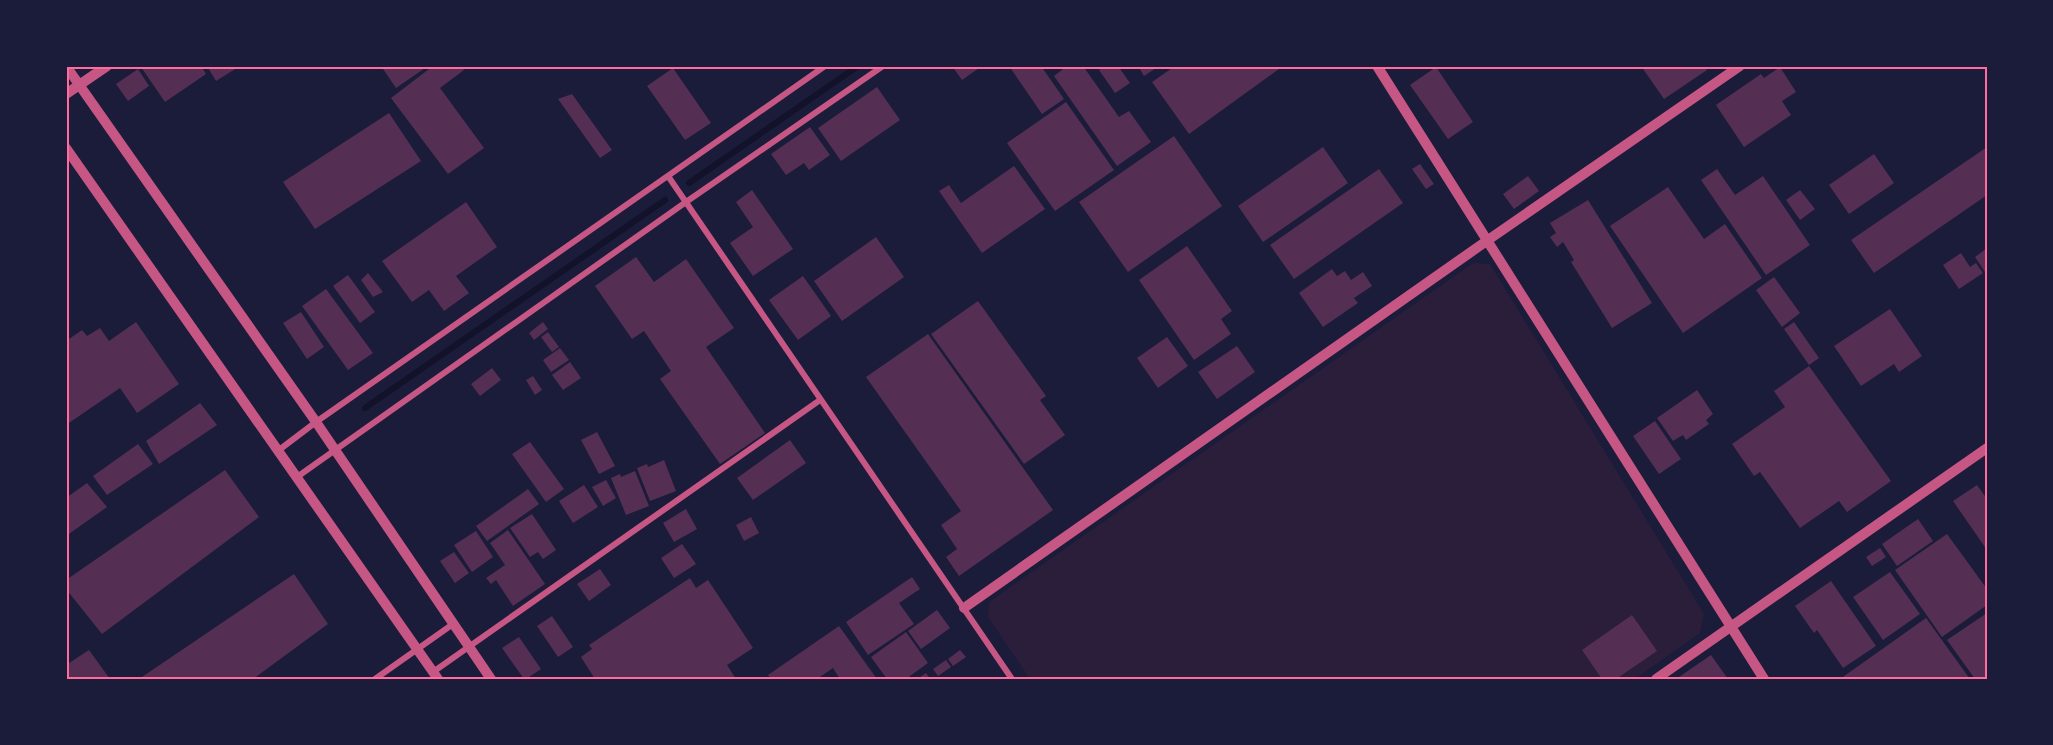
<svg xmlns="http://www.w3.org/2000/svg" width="2053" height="745" viewBox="0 0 2053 745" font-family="'PT Sans Narrow',sans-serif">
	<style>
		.green { fill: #2a1e3b }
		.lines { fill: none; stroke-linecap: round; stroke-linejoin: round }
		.stream { stroke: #12122b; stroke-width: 6 }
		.building { fill: #542f53 }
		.minor { stroke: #c65784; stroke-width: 6 }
		.tertiary { stroke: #c65784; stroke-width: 10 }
		.neatline { fill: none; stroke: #ff6b9d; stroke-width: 2 }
	</style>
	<rect width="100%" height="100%" fill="#1b1b3a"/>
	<path class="green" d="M1473,263L1490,264L1704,614L1700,633L1635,679H1030L988,617L989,602Z"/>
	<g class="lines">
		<path class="stream" d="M689,183L858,66
			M365,408L665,200"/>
	</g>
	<path class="building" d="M142,66H201L206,74L165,102L141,67Z
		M207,66H240L216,81Z
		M381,66H428L396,88Z
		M433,66H461L464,70L440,88L484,148L448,174L391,98Z
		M952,66H982L962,80Z
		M1009,66H1041L1064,99L1042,114Z
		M1067,66H1083L1119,117L1129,111L1151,142L1117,166L1054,76Z
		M1105,66H1118L1130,83L1115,93L1099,70Z
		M1138,66H1159L1144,76Z
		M1175,66H1283L1189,134L1152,82Z
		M1641,66H1704L1707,70L1664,99Z
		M1436,67L1473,122L1448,139L1410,85Z
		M1780,67L1796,92L1782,101L1791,115L1744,147L1716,105L1761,74L1764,78Z
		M673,68L711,123L685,140L647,86Z
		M138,69L149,86L128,101L116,84Z
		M877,87L900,120L841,161L818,128Z
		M572,94L612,150L600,158L558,99Z
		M1066,102L1114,170L1055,211L1007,143Z
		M389,113L421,161L315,229L283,182Z
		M810,127L830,155L809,170L804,163L786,175L771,154Z
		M1174,136L1222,206L1128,272L1079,202Z
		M1323,147L1348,183L1263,242L1238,206Z
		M1987,147V195L1874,273L1851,240Z
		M1874,154L1894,183L1849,214L1829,185Z
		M1420,164L1434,184L1426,189L1412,169Z
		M1014,166L1045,209L982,253L939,191L949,185L961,203Z
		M1379,169L1403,203L1294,279L1270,245Z
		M1717,169L1735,195L1763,176L1810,245L1766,275L1701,180Z
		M1528,176L1539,191L1514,209L1503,194Z
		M1668,187L1704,239L1725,224L1762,278L1683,333L1610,226Z
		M752,190L793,249L753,276L730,243L753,227L736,202Z
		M1800,190L1815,209L1800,220L1786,200Z
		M1588,200L1652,303L1612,328L1571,262L1574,260L1563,242L1557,247L1550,237L1556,233L1550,223Z
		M466,202L497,247L456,276L469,293L444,311L429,290L412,302L382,261Z
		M876,237L904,277L842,321L814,281Z
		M1187,246L1232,311L1221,319L1231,334L1194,360L1139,280Z
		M1987,248V275L1975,257Z
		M1961,253L1970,267L1976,263L1983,273L1959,289L1943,265Z
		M636,257L654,282L686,259L734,328L706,347L765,433L720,464L660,379L671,371L644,331L632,339L595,286Z
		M1332,269L1337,276L1345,271L1351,280L1363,272L1372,286L1354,298L1358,303L1323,327L1299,293Z
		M368,273L383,292L373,297L361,280Z
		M348,275L375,312L360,323L333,286Z
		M803,276L831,316L798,340L769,300Z
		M1774,277L1800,313L1782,327L1756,290Z
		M326,289L373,353L348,370L302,306Z
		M978,301L1046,396L1040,400L1065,435L1024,464L931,334Z
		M1890,309L1922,356L1899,372L1894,364L1861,386L1834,346Z
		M301,312L324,347L307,359L283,323Z
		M136,322L179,384L137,413L120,388L66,425V341L82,330L87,336L100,328L109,341Z
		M543,322L548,329L534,340L529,333Z
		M1794,322L1819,358L1809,365L1784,329Z
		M548,332L559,347L552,352L541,337Z
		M928,334L1053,510L959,576L946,557L957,549L941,525L961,511L866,377Z
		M1167,337L1188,366L1158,388L1137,358Z
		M1237,346L1255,372L1217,399L1198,372Z
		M560,348L569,360L551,372L543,360Z
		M570,362L581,378L563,390L552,375Z
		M1809,366L1891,481L1847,512L1839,501L1800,528L1760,472L1754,476L1732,444L1785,407L1774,391Z
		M492,368L501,380L480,396L471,384Z
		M533,376L542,390L535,395L526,380Z
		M1697,390L1713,414L1706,420L1709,424L1686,440L1683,435L1673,441L1657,418Z
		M200,403L217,425L159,464L146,441Z
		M1655,421L1681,459L1659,474L1633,436Z
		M597,432L615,466L599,474L581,440Z
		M790,440L806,463L753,500L737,478Z
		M530,442L564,489L546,502L512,454Z
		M138,444L153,464L107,495L93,476Z
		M664,460L676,491L650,501L637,468L647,464L648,467Z
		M225,470L259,517L102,634L66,589V580Z
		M635,471L649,506L626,515L611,478L620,474L621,477Z
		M606,480L616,498L603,506L592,487Z
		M87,483L107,507L66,536V498Z
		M584,485L598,507L573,523L559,501Z
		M1977,485L1987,499V550L1953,501Z
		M528,489L539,504L487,541L476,526Z
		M686,509L697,529L674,542L663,523Z
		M532,514L556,550L543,559L538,552L530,557L510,528Z
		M751,517L759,533L744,541L736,525Z
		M1918,519L1933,541L1897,566L1882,544Z
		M508,530L545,584L513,606L496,580L491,584L486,578L505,565L490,543Z
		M476,531L493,557L472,572L454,545Z
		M1947,534L1987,589V605L1942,637L1895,570Z
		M682,544L696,564L674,578L661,558Z
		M1880,548L1886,557L1872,566L1866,557Z
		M454,552L469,573L455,583L440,561Z
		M600,569L611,585L589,601L577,584Z
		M1890,572L1920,614L1883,640L1853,597Z
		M294,574L328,624L253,679H139Z
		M912,577L920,589L899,603L914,624L868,655L846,622Z
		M690,578L696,588L708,580L753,648L727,665L736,679H595L581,657L592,649L589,645Z
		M1831,581L1876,646L1843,668L1817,630L1814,633L1795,606Z
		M937,610L950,628L921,649L908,631Z
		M1987,613V679H1975L1947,640Z
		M1632,615L1657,651L1616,679H1602L1582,650Z
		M552,616L573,647L558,657L537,626Z
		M1926,618L1970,679H1840Z
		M839,626L877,679H840L833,668L817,679H771L768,675Z
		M906,632L928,663L906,679H887L871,657Z
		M519,637L541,669L526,679H524L502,648Z
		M89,650L110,679H66V665Z
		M960,650L966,657L953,666L948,659Z
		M1711,655L1728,679H1676Z
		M946,660L951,667L938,676L933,669Z
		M926,673L930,679H917Z"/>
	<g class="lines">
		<path class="minor" d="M668,176L1012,679
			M279,450L316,422L825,66
			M297,477L686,202L883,66
			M433,672L820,400
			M375,679L453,624"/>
		<path class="tertiary" d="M66,66L316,422L491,679
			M1377,66L1764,679
			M66,94L107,66
			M66,148L438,679
			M964,608L1488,240L1740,66
			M1656,679L1987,448"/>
	</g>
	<rect width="2053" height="745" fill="none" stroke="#1b1b3a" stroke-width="135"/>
	<rect x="68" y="68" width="1918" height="610" class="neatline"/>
</svg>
